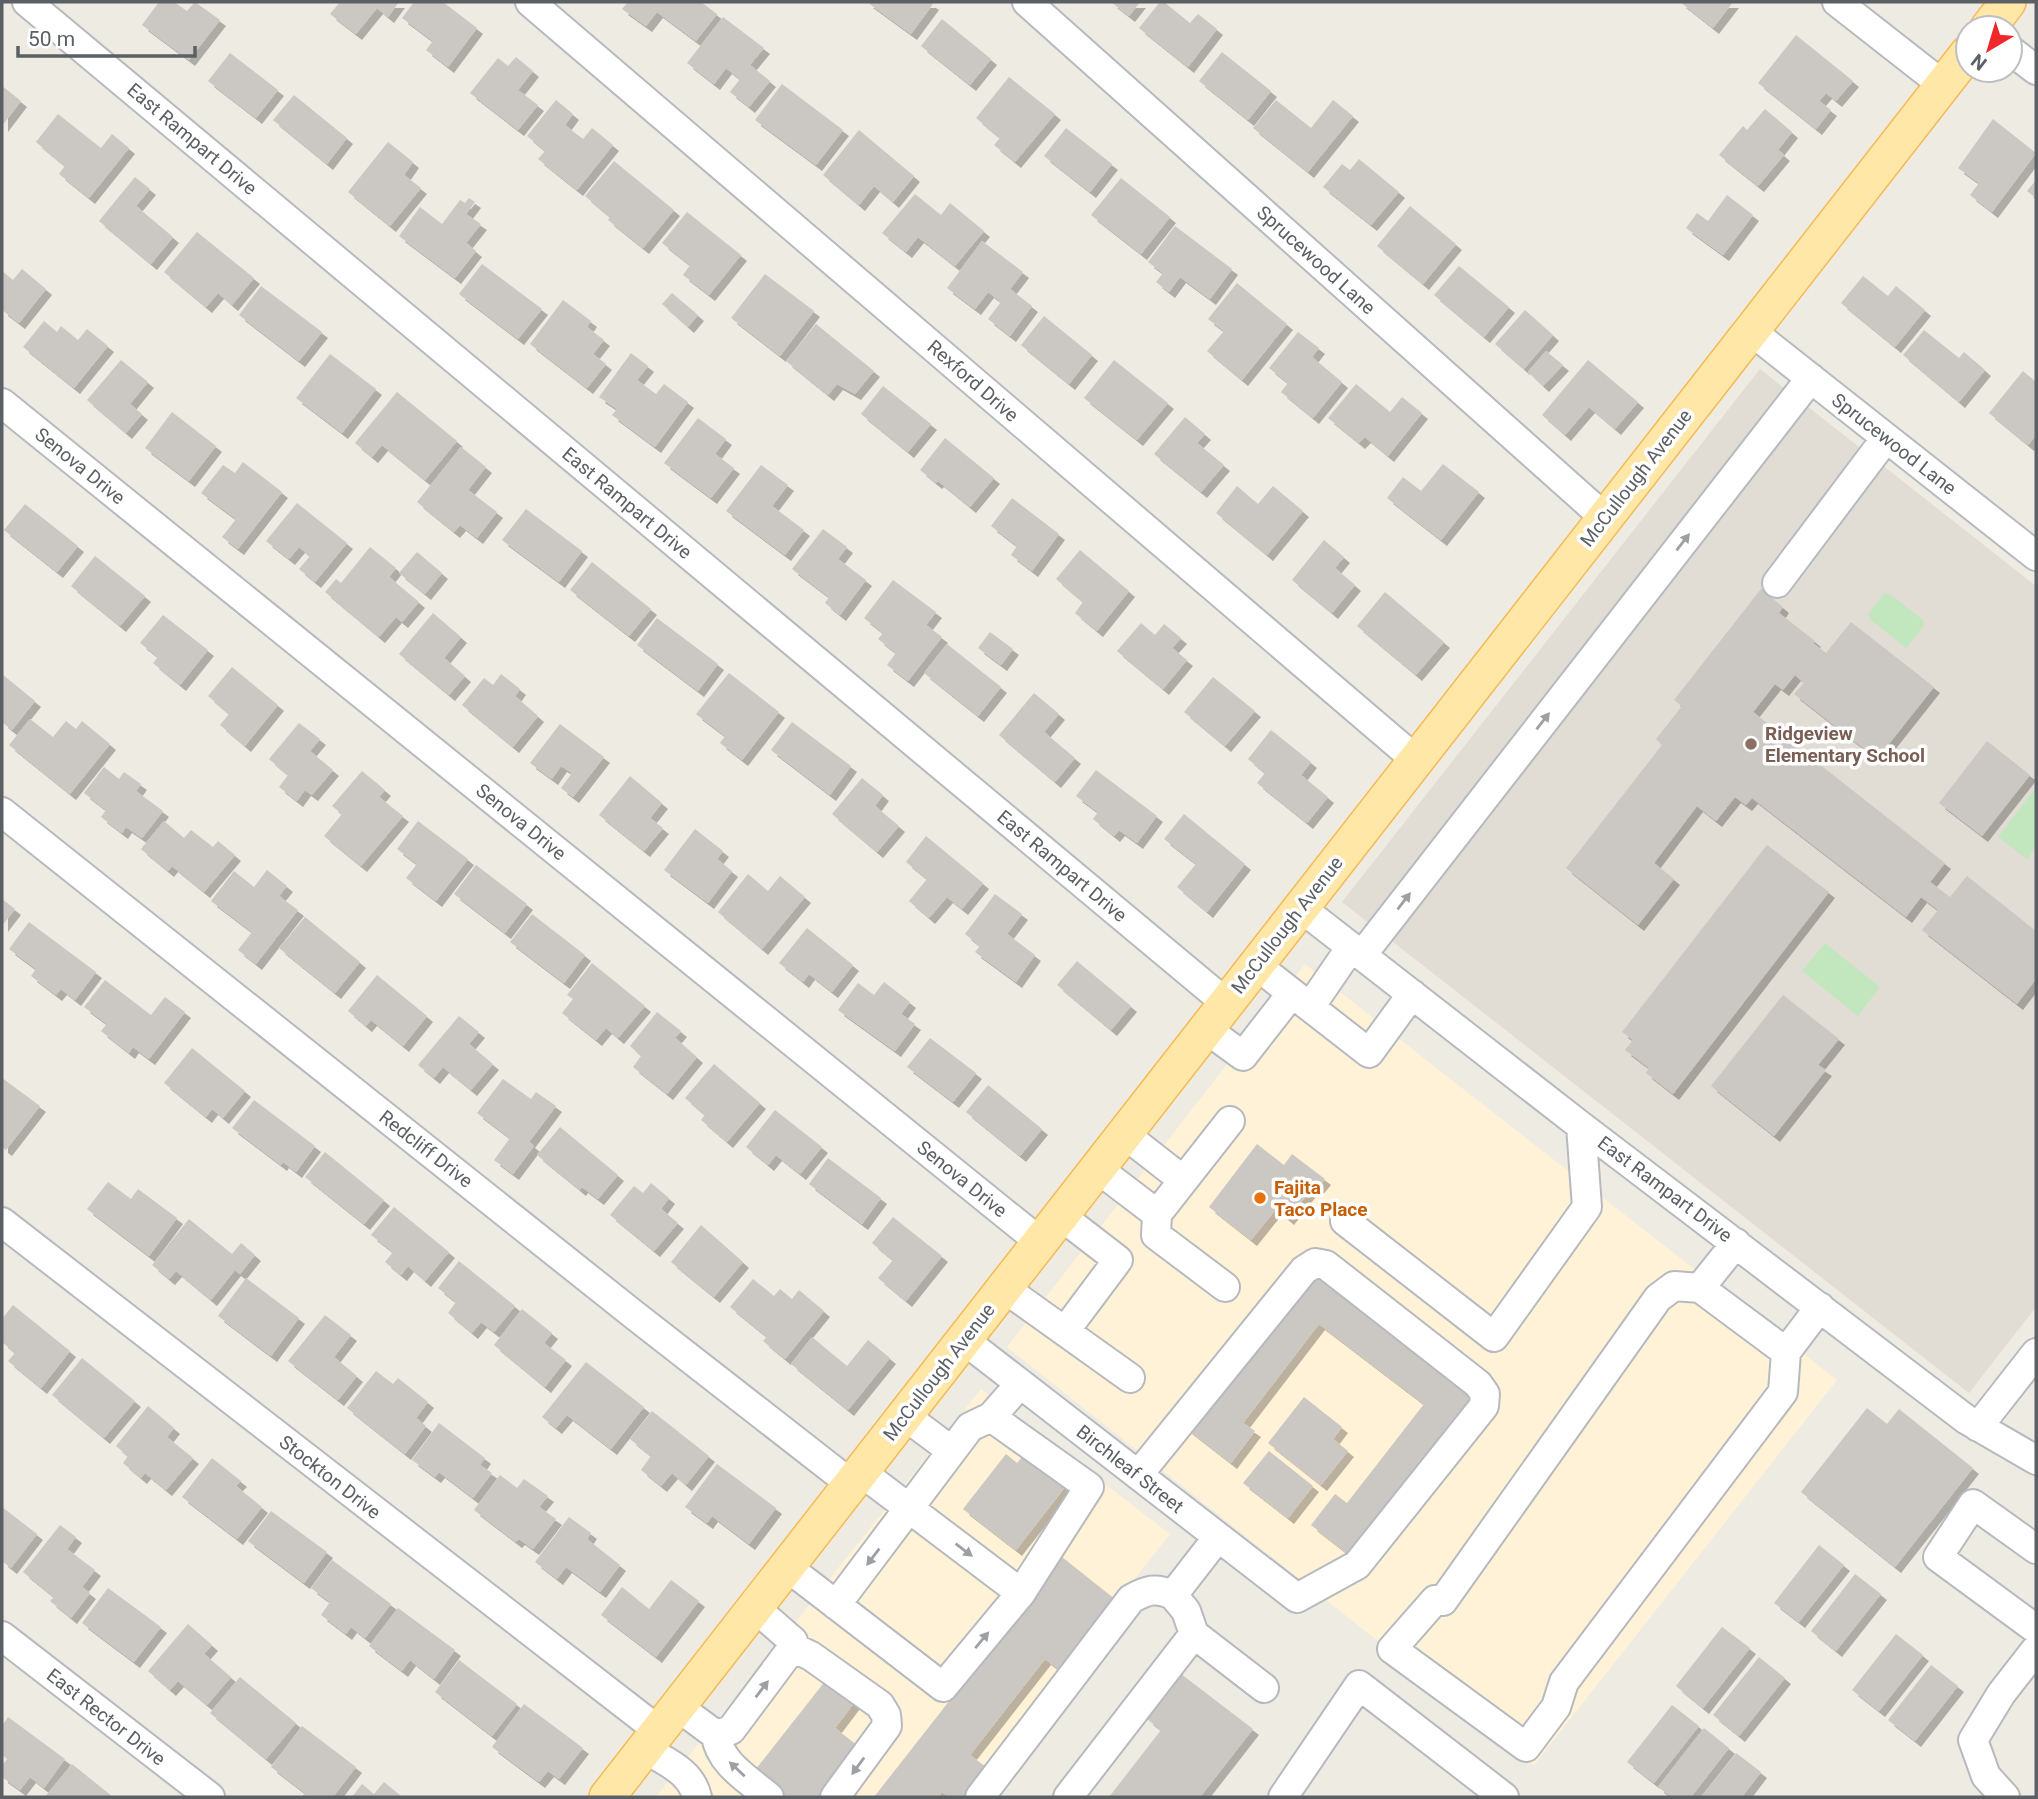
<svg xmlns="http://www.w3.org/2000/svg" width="2038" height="1799" viewBox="0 0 2038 1799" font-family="Roboto,sans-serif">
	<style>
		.commercial { fill: #fff2d7 }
		.education { fill: #e1dcd4 }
		.green { fill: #c2e7be }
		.building { fill: #cbc7c2; filter: url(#shadow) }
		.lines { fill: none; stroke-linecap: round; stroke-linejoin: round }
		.minor-casing { stroke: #b6babe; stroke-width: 32 }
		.major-casing { stroke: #f7b953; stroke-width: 38 }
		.minor { stroke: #fff; stroke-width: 28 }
		.major { stroke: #ffe8a7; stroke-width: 35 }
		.oneway { fill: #9da0a2 }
		.education-dot { fill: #8d6e63; stroke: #fff; stroke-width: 2.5 }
		.food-dot { fill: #e8710a; stroke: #fff; stroke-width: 2.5 }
		.labels { text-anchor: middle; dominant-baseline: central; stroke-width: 7; stroke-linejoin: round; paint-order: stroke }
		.street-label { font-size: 19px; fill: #5b6064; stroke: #fff }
		.education-label { font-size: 19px; font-weight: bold; fill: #785e54; stroke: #fff; text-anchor: start }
		.food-label { font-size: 19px; font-weight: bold; fill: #c56008; stroke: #fff; text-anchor: start }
	</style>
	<defs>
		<filter id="shadow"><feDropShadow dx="6" dy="6" stdDeviation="0" flood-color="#0004"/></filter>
	</defs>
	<rect width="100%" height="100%" fill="#eeebe3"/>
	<path class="commercial" d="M1305,964L1422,1057L1837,1380L1534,1765L1007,1347Z
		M981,1389L1170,1534L962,1797H656Z"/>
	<path class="education" d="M1760,369L2036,586V1307L1969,1393L1342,902Z"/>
	<path class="green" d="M1884,594H1890L1923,620L1924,626L1906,648L1871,620L1868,614Z
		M2036,787V847L2027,859L1998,837Z
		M1825,943L1880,987L1858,1016L1802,971Z"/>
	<path class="building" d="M159,2H174L187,11L195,2L220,20L189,60L142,25Z
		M340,2H399L388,17L377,8L356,34L330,14Z
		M414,2H443L477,28L448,67L426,50L433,41L402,18Z
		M628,2H701L717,14L696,41L657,12L646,26L622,9Z
		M867,2H930L933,4L911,34Z
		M1111,2H1140L1129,16Z
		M1160,2H1164L1190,23L1198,14L1217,29L1188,67L1139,28Z
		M1680,2H1733L1713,28Z
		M723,17L764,48L750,65L770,81L749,107L730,92L740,79L726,68L714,84L687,63Z
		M942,19L991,59L970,85L921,46Z
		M1796,35L1853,81L1836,101L1826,93L1819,101L1831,110L1816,129L1758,83Z
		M1222,52L1271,91L1248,120L1199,81Z
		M230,53L278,90L256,118L208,81Z
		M516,57L533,71L518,90L538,105L518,130L470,93L498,58L508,66Z
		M1009,77L1055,114L1015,162L994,145L1000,138L976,118Z
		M782,84L843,130L816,165L755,120Z
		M2,86L21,101L2,126Z
		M294,95L347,138L327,164L273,120Z
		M556,100L573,114L565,125L583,139L592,128L613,145L577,190L538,159L545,151L527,136Z
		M1276,100L1311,128L1333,100L1353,116L1308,172L1253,128Z
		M1765,109L1792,132L1778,150L1784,155L1758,186L1719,155L1743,126L1747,130Z
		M58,114L101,148L112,134L129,148L89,198L59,174L65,166L36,142Z
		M1993,119L2036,153L1992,212L1970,195L1979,183L1958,168Z
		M1066,128L1112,164L1090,192L1044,156Z
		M859,130L914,176L893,202L874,186L859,205L823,175Z
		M388,142L413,162L404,175L421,188L390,226L348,192Z
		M1359,159L1399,192L1371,225L1323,187L1342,164L1350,170Z
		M614,161L674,210L643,248L608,220L610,217L585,196Z
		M135,177L150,189L136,206L173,237L151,264L99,221Z
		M1121,178L1170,217L1141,254L1091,215Z
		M2036,180V198L2027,191Z
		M915,194L941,215L950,203L984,231L955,266L918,237L906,252L882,233Z
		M1727,195L1753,215L1723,255L1686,228L1697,213L1708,221Z
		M469,198L475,202L466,214L481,224L466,243L476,251L455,278L399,236L420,207L442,224L460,200L465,203Z
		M1410,206L1456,244L1423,284L1377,246Z
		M687,212L741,255L709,295L683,275L690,265L662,243Z
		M1175,226L1232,269L1210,299L1180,277L1169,292L1156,282L1163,273L1148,262Z
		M197,232L254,278L232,305L218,293L206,307L164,272Z
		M982,241L1023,272L1010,289L1032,306L1010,336L988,319L1001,302L988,292L975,309L947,288Z
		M482,264L542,309L518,339L459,294Z
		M1459,266L1509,307L1484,337L1434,295Z
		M22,269L46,289L19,323L2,310V271L13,280Z
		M765,274L814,311L780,356L731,318Z
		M1863,276L1888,296L1896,286L1925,310L1895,347L1841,303Z
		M1237,283L1287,324L1242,380L1207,351L1224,331L1208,319Z
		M261,286L322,332L299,361L239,315Z
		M672,293L698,315L688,327L662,304Z
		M563,300L591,321L587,327L604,340L593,354L606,364L587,388L530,344Z
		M1525,310L1553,335L1524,369L1495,344Z
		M1044,316L1092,355L1069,384L1021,345Z
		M44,321L57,332L61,326L78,340L87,329L108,346L74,388L23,347Z
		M816,324L874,371L855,394L837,384L828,395L786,361Z
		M1924,330L1959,358L1964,352L1985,370L1959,402L1903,355Z
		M1298,332L1319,348L1312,357L1342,382L1313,418L1281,392L1288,383L1269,368Z
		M1546,351L1563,365L1543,386L1528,372Z
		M631,353L648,366L637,380L656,394L664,384L688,402L655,447L612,415L617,409L599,397Z
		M330,354L376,389L342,433L296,398Z
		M121,360L148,382L130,404L142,414L126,433L87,400Z
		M1114,360L1168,403L1137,440L1084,398Z
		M1588,360L1638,402L1615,429L1589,407L1565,435L1542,415Z
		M2023,371L2036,382V435L2028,445L1989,413Z
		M1356,384L1390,412L1402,397L1422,413L1388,456L1365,437L1359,443L1328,418Z
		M883,386L931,424L908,452L861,414Z
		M397,392L457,441L425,480L382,445L372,457L355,443Z
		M172,412L216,446L189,481L145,448Z
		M1185,417L1205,434L1197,443L1224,465L1201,492L1154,454Z
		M698,418L726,439L715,454L734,468L711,498L664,463Z
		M945,438L994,478L970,507L938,481L936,483L920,470Z
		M461,447L486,467L468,490L497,512L477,538L460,525L454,532L417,502Z
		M243,462L282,492L238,549L222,537L236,519L201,493L223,465L235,473Z
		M1443,464L1479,492L1441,540L1387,498L1403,477L1421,491Z
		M761,465L788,485L772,506L804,530L785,555L726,511Z
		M1237,486L1258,504L1273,486L1303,511L1267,555L1216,513Z
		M1012,498L1059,534L1032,571L1011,555L1017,546L991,526Z
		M297,503L347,543L315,582L299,569L310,556L299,547L289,559L266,541Z
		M25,504L78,546L57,572L4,530Z
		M526,509L582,551L559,582L502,540Z
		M823,529L847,547L838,559L866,580L840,615L825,603L829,597L792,569Z
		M1324,540L1344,557L1335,568L1355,585L1332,613L1292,580Z
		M370,547L396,568L389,577L419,602L402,622L396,617L379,637L325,592L336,579L341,583Z
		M1080,550L1129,591L1097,631L1075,613L1083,602L1056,579Z
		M417,552L442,573L425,594L399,573Z
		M95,556L145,596L120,626L71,586Z
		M592,562L651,609L629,636L570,590Z
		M893,580L936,612L926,625L942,637L908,681L887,665L896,653L878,639L883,633L864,618Z
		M1761,589L1783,607L1779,613L1815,641L1813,643L1826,653L1851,622L1934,687L1877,759L1794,694L1804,683L1795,675L1783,690L1775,684L1753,712L1945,863L1930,882L1950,897L1967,876L2036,931V979L2017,1004L1922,930L1938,910L1921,897L1906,917L1752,798L1746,805L1735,797L1716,821L1697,806L1654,863L1674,879L1638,925L1566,868L1662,745L1656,739L1682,706L1674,700Z
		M1385,592L1444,642L1416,675L1357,626Z
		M433,613L461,637L444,658L465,676L449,695L399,654Z
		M163,615L208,650L180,685L153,663L158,657L140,643Z
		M657,618L718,664L698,691L637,645Z
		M1141,623L1155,635L1164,624L1181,638L1172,648L1187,660L1163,689L1117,651Z
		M990,632L1013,649L1001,665L978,648Z
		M947,644L1001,687L978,716L924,673Z
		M232,667L278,705L245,746L220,725L229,714L208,696Z
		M729,673L779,712L742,760L720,743L725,736L696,714Z
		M2,674L35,701L12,730L2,722Z
		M501,674L520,689L515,696L538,716L513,747L462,705L484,678L493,685Z
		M1213,677L1255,711L1225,746L1184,712Z
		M1034,693L1059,714L1044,732L1075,758L1055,782L999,735Z
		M30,719L53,737L66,721L76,729L82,721L110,744L70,794L9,745Z
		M792,722L851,766L830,795L771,750Z
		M299,723L320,739L310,751L333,770L312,795L305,790L297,801L279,787L288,775L269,759Z
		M560,724L604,757L573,797L561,788L572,773L561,766L552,779L530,763Z
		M1271,730L1311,762L1301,775L1328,797L1307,823L1257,783L1265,773L1248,759Z
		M1987,741L2030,775L1982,836L1939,803Z
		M104,767L119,779L124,772L141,784L136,791L163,811L142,838L126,827L122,833L101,817L106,810L84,793Z
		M1096,770L1157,816L1137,843L1119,830L1114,836L1093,819L1098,812L1076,796Z
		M362,771L385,790L379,797L403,816L361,866L324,836L342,814L332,806Z
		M630,776L662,803L650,818L663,828L644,851L599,815Z
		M862,778L883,795L875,806L899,826L877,852L832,814Z
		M1184,814L1245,864L1207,912L1177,887L1196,864L1164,839Z
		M164,821L184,838L191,830L213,847L218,841L235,855L204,892L172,866L168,871L141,849Z
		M418,821L468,859L436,901L406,878L417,864L397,849Z
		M695,829L723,851L717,859L732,871L708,903L664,870Z
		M926,836L983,883L962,909L947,897L929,918L909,901L927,879L906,862Z
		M1767,845L1829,892L1673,1094L1646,1073L1649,1068L1625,1050L1633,1040L1622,1032Z
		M476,865L527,904L505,933L454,894Z
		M267,870L287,886L279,896L298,910L256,964L238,950L252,932L211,901L234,871L254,887Z
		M748,874L768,891L780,876L805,897L762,949L718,912Z
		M995,894L1022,914L1007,934L1035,955L1016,982L975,952L980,946L965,934Z
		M2,899L15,909L2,926Z
		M532,914L585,955L564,983L510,942Z
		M305,917L360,962L335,993L279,948Z
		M29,922L96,972L75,1000L61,989L56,995L31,976L36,969L9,949Z
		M807,928L853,965L832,992L809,974L803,982L779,963Z
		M1077,961L1131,1006L1111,1030L1057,985Z
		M592,963L645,1006L618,1038L606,1028L596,1040L562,1013L573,999L567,995Z
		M377,975L427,1016L403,1046L371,1020L366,1026L348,1011Z
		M105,980L151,1015L165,997L185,1012L149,1059L133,1047L129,1053L101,1031L107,1024L84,1007Z
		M884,982L910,1002L901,1014L915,1024L895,1051L838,1010L858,983L874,995Z
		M1783,995L1839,1039L1818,1065L1826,1070L1774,1136L1711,1086Z
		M657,1012L681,1031L675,1038L697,1057L667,1094L633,1067L641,1056L630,1046Z
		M459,1016L479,1032L469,1044L493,1064L471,1090L443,1067L434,1078L418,1065Z
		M930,1038L976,1073L953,1102L907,1067Z
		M192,1048L245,1091L223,1118L212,1109L206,1117L164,1083Z
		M714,1064L760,1103L727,1142L701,1120L705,1115L685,1098Z
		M2,1078L40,1106L6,1150L2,1147Z
		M503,1079L531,1099L536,1092L556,1106L529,1142L534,1146L513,1174L494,1160L510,1138L477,1113Z
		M988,1085L1042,1129L1020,1156L966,1112Z
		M254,1100L315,1146L296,1172L283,1162L281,1165L232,1128Z
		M775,1110L822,1147L800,1174L776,1155L768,1165L746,1147Z
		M560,1127L618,1175L598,1199L582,1187L580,1190L537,1155Z
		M1257,1144L1284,1165L1292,1154L1325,1179L1316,1190L1313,1187L1288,1219L1276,1209L1251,1240L1209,1207Z
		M325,1152L384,1200L364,1224L305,1177Z
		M828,1158L881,1198L862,1224L809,1184Z
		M108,1182L131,1199L138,1189L177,1218L149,1256L87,1209Z
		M651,1183L669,1198L661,1209L678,1223L654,1251L610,1215L634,1186L643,1193Z
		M394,1207L449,1252L425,1281L408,1266L401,1275L385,1262L393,1252L371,1235Z
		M893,1217L942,1256L906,1301L878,1278L893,1260L872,1243Z
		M189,1219L232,1254L241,1243L255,1255L240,1274L235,1270L211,1300L176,1271L169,1279L152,1265Z
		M701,1225L743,1262L714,1297L671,1262Z
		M459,1261L515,1306L494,1332L481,1322L472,1333L448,1313L456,1302L438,1288Z
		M1315,1272L1480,1398L1356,1560L1311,1525L1335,1494L1347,1503L1424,1404L1319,1324L1243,1423L1255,1431L1231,1463L1186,1428L1204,1405L1210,1409Z
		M246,1278L299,1318L271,1356L218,1316Z
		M753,1279L774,1296L780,1289L792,1299L799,1290L824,1311L785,1359L763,1341L767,1337L730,1307Z
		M13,1305L70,1351L41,1388L8,1361L15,1353L2,1342V1319Z
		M522,1309L552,1333L544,1343L566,1360L545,1387L494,1345Z
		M325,1315L351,1335L334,1357L357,1376L338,1400L288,1361Z
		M812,1337L847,1366L868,1340L890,1358L848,1410L791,1364Z
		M82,1358L135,1401L104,1438L52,1395Z
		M586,1362L644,1407L611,1449L567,1415L556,1428L542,1417Z
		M376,1371L393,1384L398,1378L428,1402L416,1418L426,1426L405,1454L347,1408Z
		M1304,1397L1342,1427L1333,1439L1348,1451L1321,1485L1268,1443Z
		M148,1406L174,1428L167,1437L193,1458L166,1490L145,1473L141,1478L123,1463L128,1456L116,1446Z
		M1867,1408L1887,1424L1899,1409L1973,1468L1895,1567L1801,1492Z
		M652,1411L709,1456L686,1485L672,1473L661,1486L641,1470L651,1456L630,1439Z
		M439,1423L485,1458L480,1465L492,1473L473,1498L439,1472L435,1477L412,1460Z
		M1269,1451L1313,1486L1288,1518L1243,1483Z
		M1006,1454L1017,1463L1024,1455L1065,1487L1016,1550L963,1509Z
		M212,1458L241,1481L236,1486L262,1507L237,1539L182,1497Z
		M717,1464L776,1508L749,1544L712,1516L707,1523L685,1507Z
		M500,1475L517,1488L524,1479L548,1496L539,1507L556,1519L533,1549L519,1539L516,1542L474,1510Z
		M2,1507L37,1534L11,1568L2,1561Z
		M271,1511L327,1552L304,1583L248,1541Z
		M569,1517L591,1533L587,1539L620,1565L600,1592L566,1567L557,1579L535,1562Z
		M60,1525L76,1537L67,1549L95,1570L82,1587L90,1593L71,1618L50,1601L54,1597L23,1572Z
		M1819,1545L1844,1565L1799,1622L1774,1603Z
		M1062,1557L1116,1600L1061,1671L1045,1659L970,1755L986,1767L962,1797H949L942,1792L938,1797H874Z
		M332,1560L391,1604L365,1638L351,1627L346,1634L321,1615L330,1602L311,1588Z
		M1855,1574L1881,1594L1836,1651L1811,1631Z
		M671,1580L699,1601L656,1657L601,1615L622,1587L649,1609Z
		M108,1588L161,1627L134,1662L82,1623Z
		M398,1608L455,1650L434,1679L410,1660L402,1671L369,1646Z
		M188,1624L212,1645L204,1654L231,1677L207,1705L178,1681L170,1690L148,1671Z
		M1722,1627L1750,1648L1703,1708L1676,1686Z
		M1896,1634L1923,1655L1879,1711L1852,1690Z
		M1759,1657L1785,1678L1739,1736L1713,1715Z
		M459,1660L517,1704L492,1736L435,1692Z
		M1931,1665L1958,1686L1915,1741L1888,1720Z
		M1181,1674L1253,1729L1200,1797H1109L1161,1730L1147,1719Z
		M240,1677L296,1723L266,1759L210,1713Z
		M826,1680L854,1703L835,1728L858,1746L818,1797H781L752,1774Z
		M524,1704L583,1748L559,1779L548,1771L539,1782L492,1747Z
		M1672,1705L1699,1726L1654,1783L1627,1762Z
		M8,1717L65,1759L44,1788L30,1777L20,1790L2,1777V1766L7,1759L2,1755V1726Z
		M302,1726L356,1767L333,1797H302L305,1793L271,1767Z
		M1704,1728L1729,1748L1691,1797H1672L1658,1787Z
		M1736,1753L1761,1772L1742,1797H1701Z
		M72,1764L113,1797H45Z
		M384,1782L401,1796L400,1797H352L362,1784L374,1794Z"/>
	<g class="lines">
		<defs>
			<path id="minor" d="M27,2L1226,1003
				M530,2L1416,760
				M1027,2L1605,518
				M1837,2L1943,85
				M2010,50L2036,70
				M1751,331L2036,556
				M2,403L1040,1242
				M1777,583L1886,438
				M2,812L633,1314L851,1484
				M1301,908L1581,1126L1967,1420L2036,1460
				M1362,955L1811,378
				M1256,965L1369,1053L1412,994
				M1310,1007L1351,947
				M1206,1029L1243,1056L1292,993
				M1124,1134L1183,1180
				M1098,1169L1157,1214L1230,1121
				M1157,1214L1156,1235L1225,1287
				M1061,1216L1118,1260L1065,1331
				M1345,1221L1494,1337L1587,1207L1581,1126
				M2,1222L659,1731
				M1736,1243L1700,1288L1674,1286L1658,1298L1443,1601L1435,1600L1392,1649L1526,1747L1556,1707L1564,1682L1783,1392L1786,1352L1820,1307
				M1004,1288L1130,1378
				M1700,1288L1786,1352
				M964,1340L1297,1598L1357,1565L1484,1406L1485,1394L1478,1384L1326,1265L1315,1263L1304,1270L1138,1475
				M905,1416L952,1451
				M1978,1427L2036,1353
				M861,1472L1021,1593
				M2036,1549L1973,1504L1938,1557L2036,1629
				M787,1567L943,1687L1021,1593L1089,1487L991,1417L1020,1384
				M836,1605L970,1427L991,1417
				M755,1608L793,1641L794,1648
				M1194,1634L1264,1688
				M2,1636L210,1797
				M678,1707L716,1735L731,1730L787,1655L794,1648L811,1656L880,1705L886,1715L887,1726L835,1797
				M716,1735C719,1763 749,1780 769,1797
				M645,1749C666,1762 691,1771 697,1797
				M980,1797L1131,1599C1147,1590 1155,1587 1173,1595L1218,1537
				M1068,1797L1194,1634L1186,1611L1173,1595
				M1283,1797L1359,1685L1504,1797
				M2005,1797L1986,1776L1973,1740L2001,1694L2036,1649"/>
			<path id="major" d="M1988,28L2008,2
				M607,1797L1968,53"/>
		</defs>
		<use href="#minor" class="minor-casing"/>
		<use href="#major" class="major-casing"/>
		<use href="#minor" class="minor"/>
		<use href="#major" class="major"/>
	</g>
	<defs><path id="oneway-solid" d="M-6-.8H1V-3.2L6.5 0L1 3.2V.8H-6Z" transform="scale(1.75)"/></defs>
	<g class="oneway">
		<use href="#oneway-solid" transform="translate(1683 542) rotate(-52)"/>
		<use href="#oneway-solid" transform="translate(1543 721) rotate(-52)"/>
		<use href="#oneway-solid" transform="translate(1404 901) rotate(-52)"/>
		<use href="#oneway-solid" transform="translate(964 1550) rotate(37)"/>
		<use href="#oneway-solid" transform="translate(873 1557) rotate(127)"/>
		<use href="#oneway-solid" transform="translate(982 1640) rotate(-50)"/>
		<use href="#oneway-solid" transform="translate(762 1689) rotate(-53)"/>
		<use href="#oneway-solid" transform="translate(858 1766) rotate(126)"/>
		<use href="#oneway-solid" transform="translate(737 1769) rotate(-137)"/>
	</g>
	<circle class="education-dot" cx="1751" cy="744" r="7"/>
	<circle class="food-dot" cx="1260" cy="1198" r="7"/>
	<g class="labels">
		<g class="street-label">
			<text transform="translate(192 139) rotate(40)">East Rampart Drive</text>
			<text transform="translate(1316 260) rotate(42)">Sprucewood Lane</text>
			<text transform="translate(973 381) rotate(41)">Rexford Drive</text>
			<text transform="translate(1894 444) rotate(38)">Sprucewood Lane</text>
			<text transform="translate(80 466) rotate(39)">Senova Drive</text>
			<text transform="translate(1636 478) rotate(-52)">McCullough Avenue</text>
			<text transform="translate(627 503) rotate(40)">East Rampart Drive</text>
			<text transform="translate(521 822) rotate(39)">Senova Drive</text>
			<text transform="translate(1062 866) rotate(40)">East Rampart Drive</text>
			<text transform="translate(1287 925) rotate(-52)">McCullough Avenue</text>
			<text transform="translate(426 1149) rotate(38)">Redcliff Drive</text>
			<text transform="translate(962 1179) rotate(39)">Senova Drive</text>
			<text transform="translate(1665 1189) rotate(37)">East Rampart Drive</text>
			<text transform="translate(939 1372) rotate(-52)">McCullough Avenue</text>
			<text transform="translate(1130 1469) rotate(38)">Birchleaf Street</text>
			<text transform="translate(330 1477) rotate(38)">Stockton Drive</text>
			<text transform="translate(106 1717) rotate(38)">East Rector Drive</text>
		</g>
		<g class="education-label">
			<text x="1765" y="733">Ridgeview<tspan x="1765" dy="22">Elementary School</tspan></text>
		</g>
		<g class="food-label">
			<text x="1274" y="1187">Fajita<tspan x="1274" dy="22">Taco Place</tspan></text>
		</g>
	</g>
	<rect width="2038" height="1799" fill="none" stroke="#5b6064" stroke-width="7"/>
	<g transform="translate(1989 49) rotate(218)"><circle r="33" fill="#ffffff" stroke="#bdbfc1" stroke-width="2"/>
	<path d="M0-5L12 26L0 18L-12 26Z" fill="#f0272b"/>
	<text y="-10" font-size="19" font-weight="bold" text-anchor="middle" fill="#5b6064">N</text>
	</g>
	<path d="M18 46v10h177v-10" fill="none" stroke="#5b6064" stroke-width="3.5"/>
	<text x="28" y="46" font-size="21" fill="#5b6064" stroke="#ffffff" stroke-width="5" paint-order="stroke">50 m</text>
</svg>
